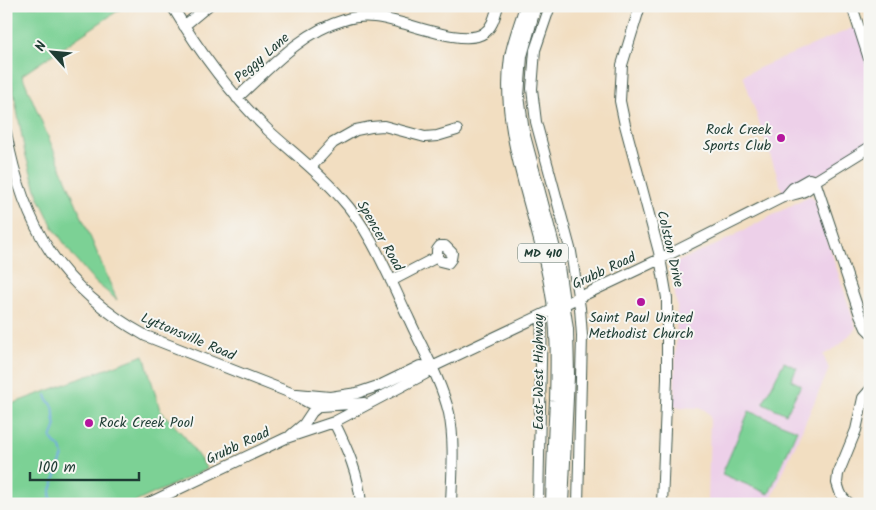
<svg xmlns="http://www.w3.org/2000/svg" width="876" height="510" viewBox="0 0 876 510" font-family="Kalam,sans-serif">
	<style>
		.built { fill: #edd0e9 }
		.green { fill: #7bd195; stroke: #4d8764 }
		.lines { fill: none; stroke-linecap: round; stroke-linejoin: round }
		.stream { stroke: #74abe3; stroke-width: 2 }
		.minor-casing { stroke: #3f5549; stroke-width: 12 }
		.major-casing { stroke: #3f5549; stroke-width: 14 }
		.minor { stroke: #fff; stroke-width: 10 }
		.major { stroke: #fff; stroke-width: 12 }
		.poi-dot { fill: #b5179e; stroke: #f6f6f2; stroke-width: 2 }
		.labels { text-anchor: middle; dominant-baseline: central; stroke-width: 4; stroke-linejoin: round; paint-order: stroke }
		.shield { fill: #f6f6f2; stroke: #60746d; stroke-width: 1 }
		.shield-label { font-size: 12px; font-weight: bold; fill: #1f3d34 }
		.street-label { font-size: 14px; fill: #1f3d34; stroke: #f6f6f2 }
		.poi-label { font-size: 14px; fill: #1f3d34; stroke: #f6f6f2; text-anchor: end }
	</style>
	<rect width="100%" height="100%" fill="#f6f6f2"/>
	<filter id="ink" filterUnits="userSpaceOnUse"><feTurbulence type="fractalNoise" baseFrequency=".02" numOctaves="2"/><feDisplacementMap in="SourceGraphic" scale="10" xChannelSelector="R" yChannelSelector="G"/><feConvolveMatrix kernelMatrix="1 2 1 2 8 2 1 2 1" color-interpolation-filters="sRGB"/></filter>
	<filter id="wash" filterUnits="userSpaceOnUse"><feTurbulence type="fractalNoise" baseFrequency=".0096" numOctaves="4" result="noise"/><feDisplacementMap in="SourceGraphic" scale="20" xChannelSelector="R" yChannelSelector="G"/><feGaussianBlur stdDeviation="1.12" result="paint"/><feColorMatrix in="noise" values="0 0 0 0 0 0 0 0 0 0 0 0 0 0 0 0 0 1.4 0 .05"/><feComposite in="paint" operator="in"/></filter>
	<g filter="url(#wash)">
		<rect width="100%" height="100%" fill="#f2dec1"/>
		<path class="built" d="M857,26L870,64V148L783,193L743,75Z
			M809,196L814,198L856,328L840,345L823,355L829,369L769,504L708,503L710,415L704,409L699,408L675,407L674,405L677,306L671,272L675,263L718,244Z"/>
		<path class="green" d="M6,6H125L22,75L117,300L95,282L73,256L53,227L38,196L25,153L6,51Z
			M144,355L160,410L185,437L207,469L131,504H6V406Z
			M784,362L797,368L791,380L801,385L786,414L763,403Z
			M749,411L797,430L769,494L722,474Z"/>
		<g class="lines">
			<path class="stream" d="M46,395L48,401C58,407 51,415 56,425L51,438L54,443L61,448L63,455L50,493L52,504"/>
		</g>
	</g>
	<g filter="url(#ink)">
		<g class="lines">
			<defs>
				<path id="minor" d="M172,6C199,51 231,95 269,131C293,153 320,173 341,198C372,232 389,278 409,319C423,350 441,380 449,413C455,442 452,474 451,504
					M550,6L535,50L532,89L536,122L571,252L580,308L582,336L578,504
					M640,6L622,65L620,101L625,125L659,252L667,298V379L662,504
					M852,6L870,62
					M184,26L208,6
					M237,98C269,69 301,32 344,20C353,17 364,16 374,17C402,19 463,48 484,33C493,27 495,15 498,6
					M6,132C23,227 61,289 146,336L291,393L309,403L321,406L364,403
					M311,167L333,143L356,130L371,127L384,126L425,137L437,136L457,130
					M815,181L859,312L866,328L870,332
					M786,196L793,188L809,179L815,181
					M391,281L437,257L440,261L448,263L451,259L452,253L445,246H440L437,250V257
					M297,394L330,397L357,393L381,385L420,366L432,367
					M334,422C347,448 359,475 361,504
					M291,435L304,424L312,412L323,403
					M147,504L286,438L334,422L425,374L432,367L660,259L781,198C793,193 807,195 815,181L870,147
					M538,504L542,315
					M850,504L843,498L840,492L837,483L838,474L856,430L863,398L870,390"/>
				<path id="major" d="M526,6C521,23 514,40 511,57C500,134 538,213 551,288C558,325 557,364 556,401C554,435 553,470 552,504
					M535,6L521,56L518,96L523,132L557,260L567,329L568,376L562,504"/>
			</defs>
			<use href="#minor" class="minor-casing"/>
			<use href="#major" class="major-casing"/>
			<use href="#minor" class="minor"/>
			<use href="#major" class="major"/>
		</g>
	</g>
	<g class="poi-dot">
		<circle cx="781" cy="138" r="5"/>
		<circle cx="641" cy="302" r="5"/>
		<circle cx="89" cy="423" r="5"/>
	</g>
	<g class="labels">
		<rect class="shield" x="518" y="243.5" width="50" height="19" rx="4"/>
		<g class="shield-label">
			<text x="543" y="253">MD 410</text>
		</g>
		<g class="street-label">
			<text transform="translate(262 58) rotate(-41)">Peggy Lane</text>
			<text transform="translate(380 236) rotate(60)">Spencer Road</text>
			<text transform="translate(670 249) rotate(77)">Colston Drive</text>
			<text transform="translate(604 271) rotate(-25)">Grubb Road</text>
			<text transform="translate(188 337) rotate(23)">Lyttonsville Road</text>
			<text transform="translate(539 372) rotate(-90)">East-West Highway</text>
			<text transform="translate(238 446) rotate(-25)">Grubb Road</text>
		</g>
		<g class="poi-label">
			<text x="771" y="130">Rock Creek<tspan x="771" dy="16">Sports Club</tspan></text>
			<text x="641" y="318" text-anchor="middle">Saint Paul United<tspan x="641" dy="16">Methodist Church</tspan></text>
			<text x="99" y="423" text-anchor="start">Rock Creek Pool</text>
		</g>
	</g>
	<rect width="876" height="510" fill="none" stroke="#f6f6f2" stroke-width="25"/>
	<g transform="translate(52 52) rotate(297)" stroke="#f6f6f2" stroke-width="4" paint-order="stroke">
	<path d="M0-4L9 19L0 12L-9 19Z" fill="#1f3d34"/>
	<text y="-8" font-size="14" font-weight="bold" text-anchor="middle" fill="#1f3d34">N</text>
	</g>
	<path d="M30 472v8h109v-8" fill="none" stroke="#1f3d34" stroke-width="2.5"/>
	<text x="38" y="472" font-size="15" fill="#1f3d34" stroke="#f6f6f2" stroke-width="4" paint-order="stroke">100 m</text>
</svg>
